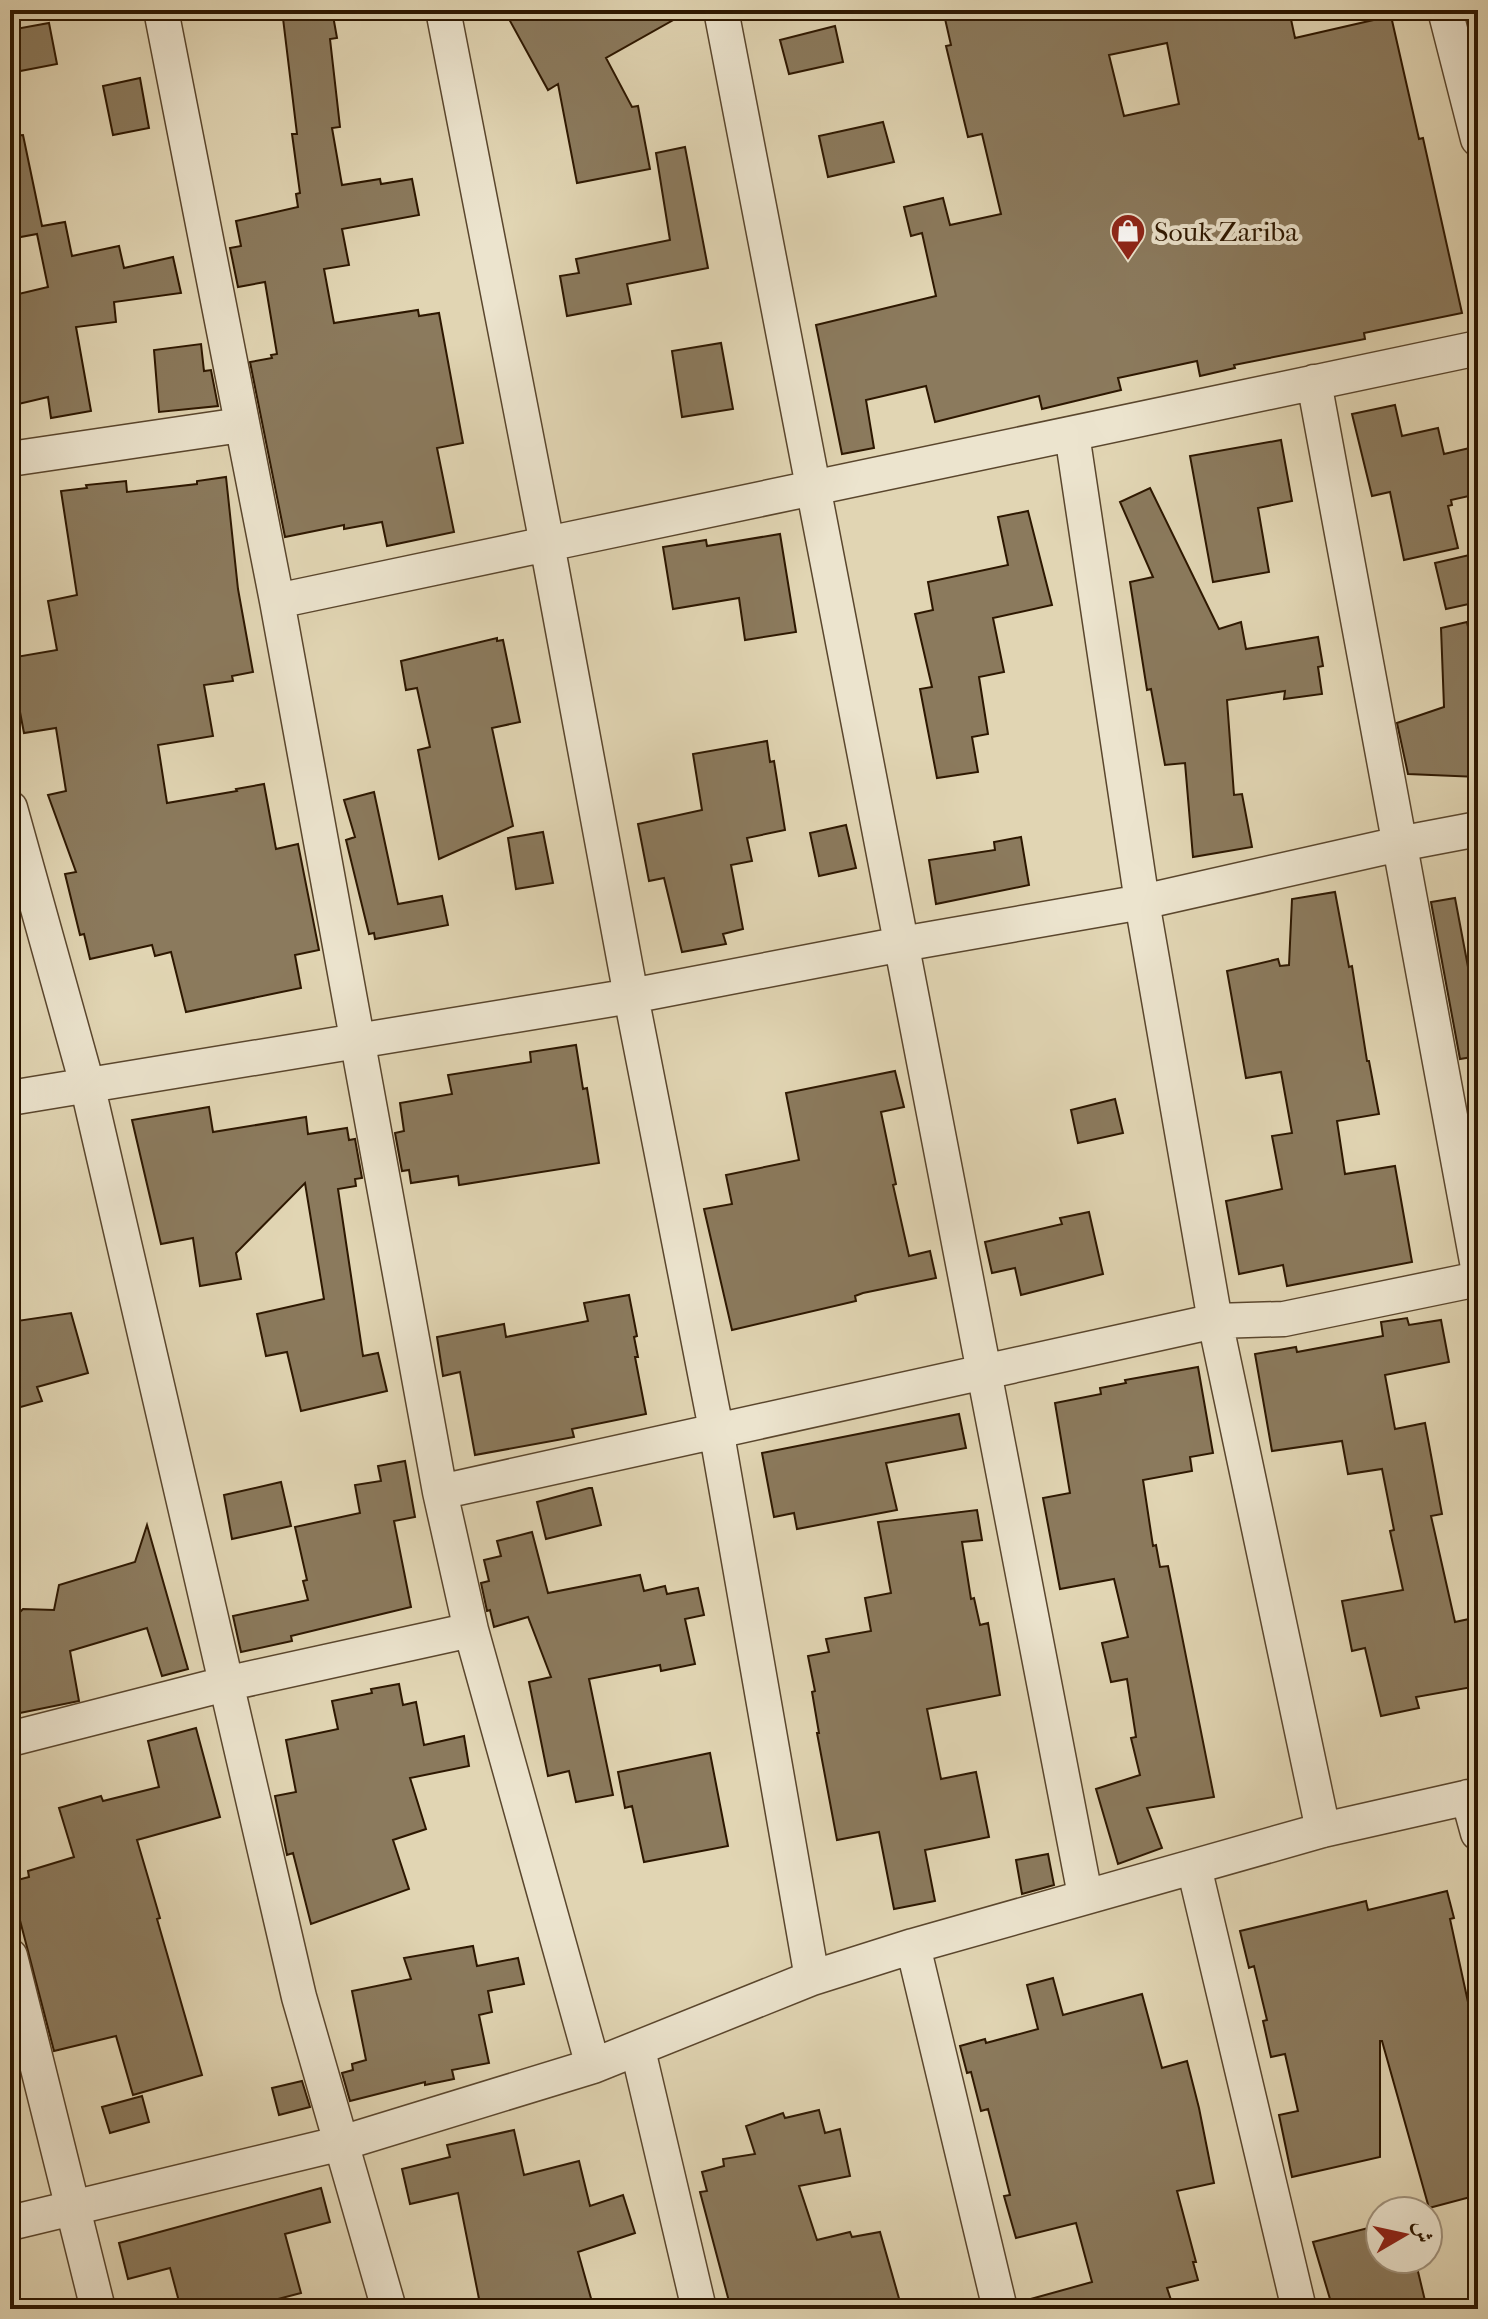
<svg xmlns="http://www.w3.org/2000/svg" width="1488" height="2319" viewBox="0 0 1488 2319" font-family="'IM FELL French Canon',Amiri,serif">
	<style>
		.building { fill: #8b7a5d; stroke: #2d1700; stroke-width: 2; fill-rule: evenodd }
		.lines { fill: none; stroke-linecap: round; stroke-linejoin: round }
		.street-casing { stroke: #5a462d; stroke-width: 37 }
		.street { stroke: #ece4ce; stroke-width: 34 }
		.labels { text-anchor: middle; dominant-baseline: central; stroke-width: 8; stroke-linejoin: round; paint-order: stroke }
		.poi-label { font-size: 28px; fill: #2d1700; stroke: #ece4ce; text-anchor: start }
	</style>
	<rect width="100%" height="100%" fill="#e1d5b3"/>
	<filter id="stains"><feTurbulence type="fractalNoise" baseFrequency=".0025" numOctaves="4"/><feColorMatrix values="0 0 0 0 .2 0 0 0 0 .09 0 0 0 0 .02 0 0 0 .5 -.17"/></filter>
	<radialGradient id="worn" r=".72"><stop offset=".6" stop-color="#630" stop-opacity="0"/><stop offset="1" stop-color="#630" stop-opacity=".3"/></radialGradient>
	<path class="building" d="M282,10H332L337,38L330,39L340,127L332,128L342,185L380,179L381,184L412,179L419,215L342,229L349,265L324,269L334,323L418,310L419,316L439,313L463,443L437,448L454,532L387,546L382,522L344,529V525L285,537L250,362L272,358L271,355L277,354L265,282L238,287L230,248L241,246L236,221L298,207L296,194L300,193L292,134H297Z
		M504,10H691L606,58L632,107L638,106L650,169L577,183L558,84L548,90Z
		M943,10H1289L1295,38L1391,16L1419,139L1423,138L1462,313L1364,333L1365,339L1234,365L1235,368L1200,376L1197,361L1118,378L1121,390L1042,409L1039,396L935,422L926,386L866,400L874,448L842,454L816,325L936,296L922,233L911,236L904,207L943,198L950,225L1001,214L982,134L968,137L946,46L951,45ZM1167,43L1179,104L1124,116L1109,55Z
		M49,23L57,64L10,73V30Z
		M835,26L843,62L789,74L780,40Z
		M140,78L149,128L113,135L103,86Z
		M883,122L894,162L828,177L819,136Z
		M23,135L42,226L65,222L72,256L119,246L124,268L173,257L181,293L114,302L116,322L76,327L91,411L51,418L48,397L10,406V296L48,287L37,234L10,239V136Z
		M685,147L708,268L627,284L631,304L567,316L560,276L579,273L576,259L670,240L656,153Z
		M721,343L733,409L682,417L672,351Z
		M201,344L204,371L211,370L218,406L159,412L154,350Z
		M1395,405L1402,436L1438,428L1444,454L1478,446V494L1451,500L1452,505L1448,506L1458,548L1404,560L1390,492L1372,496L1352,414Z
		M1281,440L1292,501L1258,508L1269,572L1213,582L1190,456Z
		M226,477L238,589L253,672L232,676L233,681L204,685L213,736L158,745L167,803L237,791L236,789L264,784L276,849L298,844L319,950L295,955L301,988L186,1012L171,952L155,956L152,945L90,959L84,934L80,935L65,874L76,872L48,795L66,791L56,728L24,733L16,691L10,692V658L57,650L48,601L77,595L61,491L87,488L86,485L126,481L127,492L197,484V481Z
		M1150,488L1219,629L1241,622L1246,649L1318,637L1323,666L1318,667L1322,694L1284,699L1285,691L1227,700L1234,795L1242,794L1252,847L1193,857L1185,763L1165,765L1151,689L1147,690L1130,582L1153,577L1120,502Z
		M1028,511L1052,605L993,618L1004,672L979,677L988,734L972,737L978,772L937,778L920,689L932,687L915,614L933,610L928,582L1008,565L998,517Z
		M780,534L796,632L745,640L739,598L673,609L663,547L706,540L707,546Z
		M1478,553V602L1446,609L1435,563Z
		M1467,622L1478,673V777L1408,774L1397,723L1444,707L1441,628Z
		M497,638V641L503,640L520,722L492,728L513,826L439,859L418,750L430,747L417,688L406,690L401,661Z
		M767,741L770,762L774,761L785,830L747,838L752,861L731,865L743,929L723,934L726,944L682,952L664,878L649,881L638,824L702,810L693,754Z
		M374,792L398,904L442,896L448,925L375,939L374,933L369,934L346,840L355,837L344,800Z
		M846,825L856,868L819,876L810,833Z
		M543,832L553,883L516,889L508,838Z
		M1021,837L1029,885L936,904L929,860L995,850L994,842Z
		M1335,892L1349,967L1352,966L1367,1061H1369L1379,1114L1337,1121L1345,1174L1395,1166L1412,1262L1287,1286L1283,1265L1239,1274L1226,1201L1282,1189L1272,1136L1292,1133L1281,1072L1246,1078L1227,971L1278,959L1280,966L1289,965L1292,899Z
		M1455,898L1472,988L1478,987V1056L1460,1059L1431,902Z
		M576,1045L583,1089L587,1088L599,1163L459,1185L458,1176L411,1183L409,1170L402,1171L395,1133L404,1131L400,1103L452,1094L448,1075L531,1062L530,1052Z
		M895,1071L904,1107L881,1112L896,1184L893,1185L909,1256L930,1251L936,1278L863,1293L855,1296L856,1301L732,1330L704,1209L732,1204L726,1175L799,1160L786,1093Z
		M1115,1099L1123,1133L1078,1143L1071,1110Z
		M209,1107L213,1132L306,1117L308,1134L347,1128L349,1140L355,1139L362,1178L355,1179L356,1186L338,1189L363,1356L378,1353L387,1391L301,1411L287,1352L266,1356L257,1314L324,1299L305,1183L236,1253L241,1279L200,1286L193,1238L161,1244L132,1120Z
		M1089,1212L1103,1274L1021,1295L1015,1268L992,1273L985,1242L1062,1224L1060,1218Z
		M629,1295L637,1336L634,1337L638,1357H635L646,1414L572,1429L574,1437L475,1455L460,1372L443,1376L437,1337L504,1324L506,1337L588,1321L584,1303Z
		M71,1313L88,1373L37,1387L42,1401L10,1410V1322Z
		M1407,1318L1409,1325L1441,1320L1449,1362L1385,1375L1395,1429L1425,1423L1442,1514L1431,1516L1455,1622L1478,1617V1686L1416,1697L1419,1708L1381,1716L1365,1648L1352,1651L1342,1601L1403,1590L1390,1531L1394,1530L1382,1469L1348,1474L1342,1441L1272,1451L1255,1354L1296,1347L1297,1352L1383,1336L1381,1322Z
		M1198,1367L1213,1453L1190,1457L1192,1471L1143,1480L1153,1546L1156,1545L1160,1567L1168,1566L1214,1797L1147,1808L1162,1848L1118,1864L1096,1789L1140,1775L1131,1738L1136,1737L1127,1679L1111,1682L1102,1643L1128,1637L1114,1579L1060,1589L1043,1498L1070,1493L1055,1403L1101,1394L1100,1388L1126,1383L1125,1380Z
		M959,1414L966,1448L886,1463L897,1510L797,1529L794,1513L774,1517L762,1453Z
		M405,1461L415,1517L394,1521L411,1607L291,1636L292,1641L241,1652L233,1616L308,1600L303,1581L307,1580L295,1527L360,1513L355,1485L381,1481L378,1466Z
		M281,1482L291,1526L232,1539L224,1495Z
		M589,1488H592L601,1525L546,1539L537,1502Z
		M977,1510L982,1540L962,1542L971,1599L974,1598L980,1625L988,1623L1000,1695L927,1709L941,1779L976,1772L989,1837L925,1850L935,1901L894,1909L879,1832L837,1840L817,1733H819L812,1692L815,1691L808,1656L829,1652L826,1639L871,1631L865,1598L891,1593L878,1522Z
		M147,1525L188,1669L162,1676L147,1628L70,1651L79,1701L10,1715V1622L23,1609L54,1610L59,1585L135,1562Z
		M532,1532L548,1593L640,1575L644,1591L665,1586L667,1594L698,1588L704,1615L685,1619L695,1664L661,1671L660,1665L589,1679L613,1795L576,1802L569,1771L548,1776L529,1682L551,1677L528,1617L494,1627L490,1610L487,1611L481,1583L489,1581L484,1560L501,1556L497,1541Z
		M399,1684L403,1705L416,1702L424,1745L464,1736L469,1766L410,1778L426,1829L393,1840L409,1889L311,1924L293,1853L287,1855L275,1796L296,1792L286,1740L338,1729L332,1701L372,1693L371,1689Z
		M196,1728L220,1817L137,1840L160,1918L157,1919L202,2075L133,2095L116,2036L54,2051L10,1882L29,1877L28,1871L74,1857L59,1808L101,1796L103,1801L159,1787L148,1741Z
		M710,1753L728,1846L644,1862L632,1806L625,1808L618,1772Z
		M1048,1854L1054,1885L1022,1894L1016,1860Z
		M1447,1891L1454,1918L1450,1919L1458,1956L1468,2002L1473,2001L1478,2024V2195L1429,2208L1382,2041H1380V2157L1292,2177L1279,2115L1298,2111L1285,2054L1271,2057L1263,2021L1267,2020L1254,1966L1249,1968L1240,1931L1366,1901L1368,1910Z
		M473,1946L477,1966L518,1958L524,1984L488,1991L492,2012L479,2015L489,2063L452,2070L454,2079L425,2085V2082L350,2101L342,2073L353,2070L352,2064L366,2060L352,1991L411,1979L404,1958Z
		M1053,1978L1063,2015L1142,1994L1162,2068L1187,2061L1199,2108L1214,2183L1177,2191L1196,2262H1193L1198,2280L1167,2288L1174,2309H1028L1027,2300L1092,2282L1076,2223L1016,2238L1004,2196L1010,2195L988,2109L981,2111L971,2072L967,2073L960,2046L985,2039L986,2043L1038,2029L1027,1985Z
		M302,2081L310,2107L279,2115L272,2088Z
		M142,2096L149,2122L110,2133L102,2107Z
		M819,2110L825,2133L840,2129L850,2176L799,2186L817,2240L850,2232L852,2237L880,2232L902,2309H731L700,2192L707,2191L702,2172L724,2166L723,2159L755,2154L746,2126L783,2113L785,2118Z
		M514,2130L524,2175L579,2161L590,2206L623,2195L635,2233L578,2252L594,2309H481L458,2193L410,2204L402,2169L450,2157L447,2145Z
		M321,2188L330,2222L285,2234L301,2293L240,2309H181L170,2268L128,2279L119,2243Z
		M1380,2225V2259H1415L1427,2309H1333L1313,2242Z"/>
	<g class="lines">
		<defs>
			<path id="street" d="M161,10L277,601L440,1492L471,1630L593,2066
				M721,10L1085,1895
				M1445,10L1478,139
				M1314,382L1478,1267
				M1072,434L1142,902L1215,1321L1323,1830
				M10,459L241,425
				M277,601L547,544L443,10
				M10,808L87,1084L299,1997L389,2309
				M10,1098L631,996L902,944L1142,902L1399,844L1478,829
				M440,1492L1215,1321L1284,1319L1478,1279
				M10,1739L225,1684L471,1630
				M1468,1797L1478,1833
				M1194,1867L1299,2309
				M913,1946L1000,2309
				M10,1956L98,2309
				M812,1978L716,1429L631,996L547,544C857,476 1168,413 1478,348
				M638,2050L699,2309
				M10,2223L342,2143L593,2066L812,1978L913,1946L1323,1830L1478,1795"/>
		</defs>
		<use href="#street" class="street-casing"/>
		<use href="#street" class="street"/>
	</g>
	<defs>
		<symbol id="shop-pin" viewBox="-11 -11 22 30"><path d="M0 17L-7.5 6A9.5 9.5 0 1 1 7.5 6Z" fill="#8f2418" stroke="#ece4ce"/><path d="M-5-2.5h2.3a2.7 3.5 0 0 1 5.4 0H5L5.5 6h-11ZM-1.5-2.5h3a1.5 2.3 0 0 0-3 0Z" fill="#fff"/></symbol>
	</defs>
	<g fill-rule="evenodd">
		<use href="#shop-pin" x="1108" y="211" width="40" height="54"/>
	</g>
	<g class="labels">
		<g class="poi-label">
			<text x="1154" y="231">Souk Zariba</text>
		</g>
	</g>
	<rect width="1488" height="2319" fill="none" stroke="#e1d5b3" stroke-width="40"/>
	<rect x="12" y="12" width="1464" height="2295" fill="none" stroke="#2d1700" stroke-width="4"/>
	<rect x="20" y="20" width="1448" height="2279" fill="none" stroke="#2d1700" stroke-width="2"/>
	<g transform="translate(1404 2235) rotate(81)"><circle r="38" fill="#ece4ce" stroke="#a0927c" stroke-width="2"/>
	<path d="M0-6L14 30L0 20L-14 30Z" fill="#8f2418"/>
	<text y="-12" font-size="22" font-weight="bold" text-anchor="middle" fill="#2d1700">ش</text>
	</g>
	<rect width="100%" height="100%" filter="url(#stains)"/>
	<rect width="100%" height="100%" fill="url(#worn)"/>
</svg>
